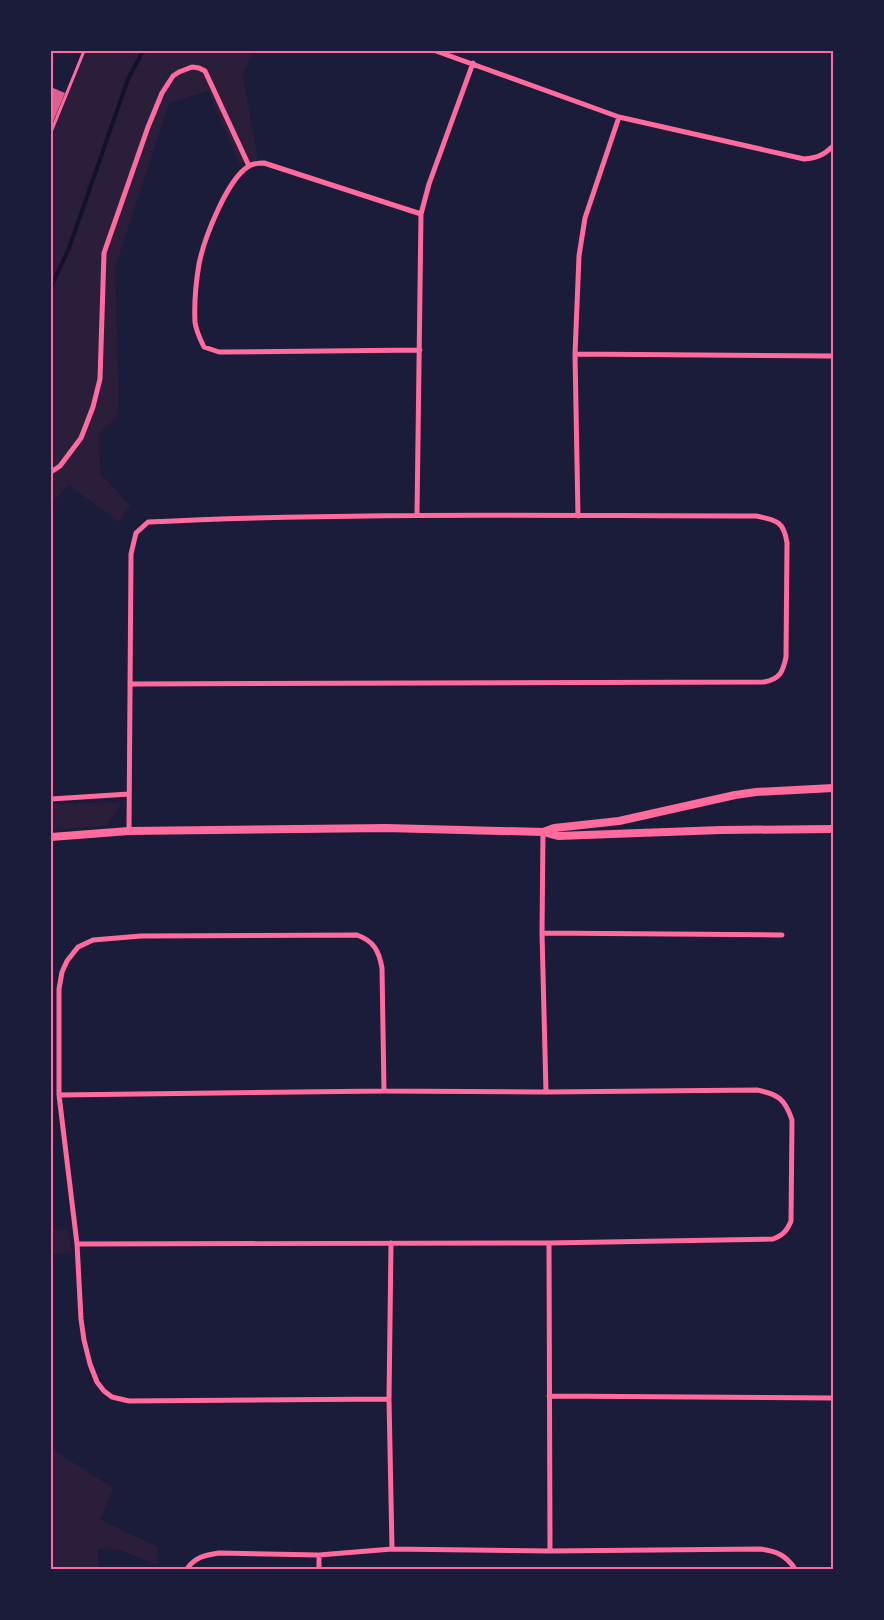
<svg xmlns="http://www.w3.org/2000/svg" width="884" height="1620" viewBox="0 0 884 1620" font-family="'Nunito Sans',sans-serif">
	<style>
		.green { fill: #2a1e3b }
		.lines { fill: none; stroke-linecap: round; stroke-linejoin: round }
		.stream { stroke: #12122b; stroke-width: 4 }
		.building { fill: #dd5f8e }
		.service { stroke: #ff6b9d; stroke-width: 3 }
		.minor { stroke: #ff6b9d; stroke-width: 5 }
		.tertiary { stroke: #ff6b9d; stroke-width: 8 }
		.neatline { fill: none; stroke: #ff6b9d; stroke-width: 2 }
	</style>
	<rect width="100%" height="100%" fill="#1b1b3a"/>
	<path class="green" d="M83,51H253L243,77L258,160L239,163L208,91L169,103L115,268L119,415L99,434L100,473L130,505L119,522L69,485L51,504V137Z
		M122,802L107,826L51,830V804Z
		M51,1230H67L73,1253L51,1254Z
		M51,1448L113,1488L101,1520L158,1547L157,1565L120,1550L98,1549V1569H51Z"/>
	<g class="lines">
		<path class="stream" d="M51,287L69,248L128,79L143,51"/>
	</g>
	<path class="building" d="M51,87L65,93L51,127Z"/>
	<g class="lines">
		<path class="service" d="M51,132L84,51"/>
		<path class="minor" d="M436,51L619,117L804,159C817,158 824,155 833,146
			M420,350L219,352L204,347C200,339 196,331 195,322C194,303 196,282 199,264C204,239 227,179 249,166C254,163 259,163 264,163L421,214
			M575,354L833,356
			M51,472L60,466L81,438L93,407L100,379L104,253L148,127L162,93L173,76L179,72L192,67L199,68L205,71L249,166
			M417,515L421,214L429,184L473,63
			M578,516L575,354L579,256L585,218L619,117
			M51,799L129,794
			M129,831L131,554L136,533L148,522C350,512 553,516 756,516C776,520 784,521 787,543L786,657C783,672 780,679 764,682L130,684
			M543,832L542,933L546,1092
			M542,933L782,935
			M384,1091L382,968C379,951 374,941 357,935L141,936L93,940L78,947L67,961L62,972L59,989V1095L77,1244L81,1319L84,1340L90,1364L97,1382L104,1391L112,1397L129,1401L389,1399
			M59,1095L384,1091L546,1092L757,1090C778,1094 785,1099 792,1120L791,1221C787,1231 783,1235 773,1239L549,1243L77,1244
			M391,1243L389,1399L392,1549
			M549,1243L550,1551
			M549,1396L833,1398
			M319,1555V1569
			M187,1569C195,1557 205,1555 219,1553L319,1555L392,1549L550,1551L760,1549C776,1551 786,1555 795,1569"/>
		<path class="tertiary" d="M543,832L554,828L619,821L735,795L756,792L833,788
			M51,837L129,831L386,828L543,832L558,836L721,830L833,829"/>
	</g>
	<rect width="884" height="1620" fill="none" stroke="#1b1b3a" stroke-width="105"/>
	<rect x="52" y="52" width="780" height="1516" class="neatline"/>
</svg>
